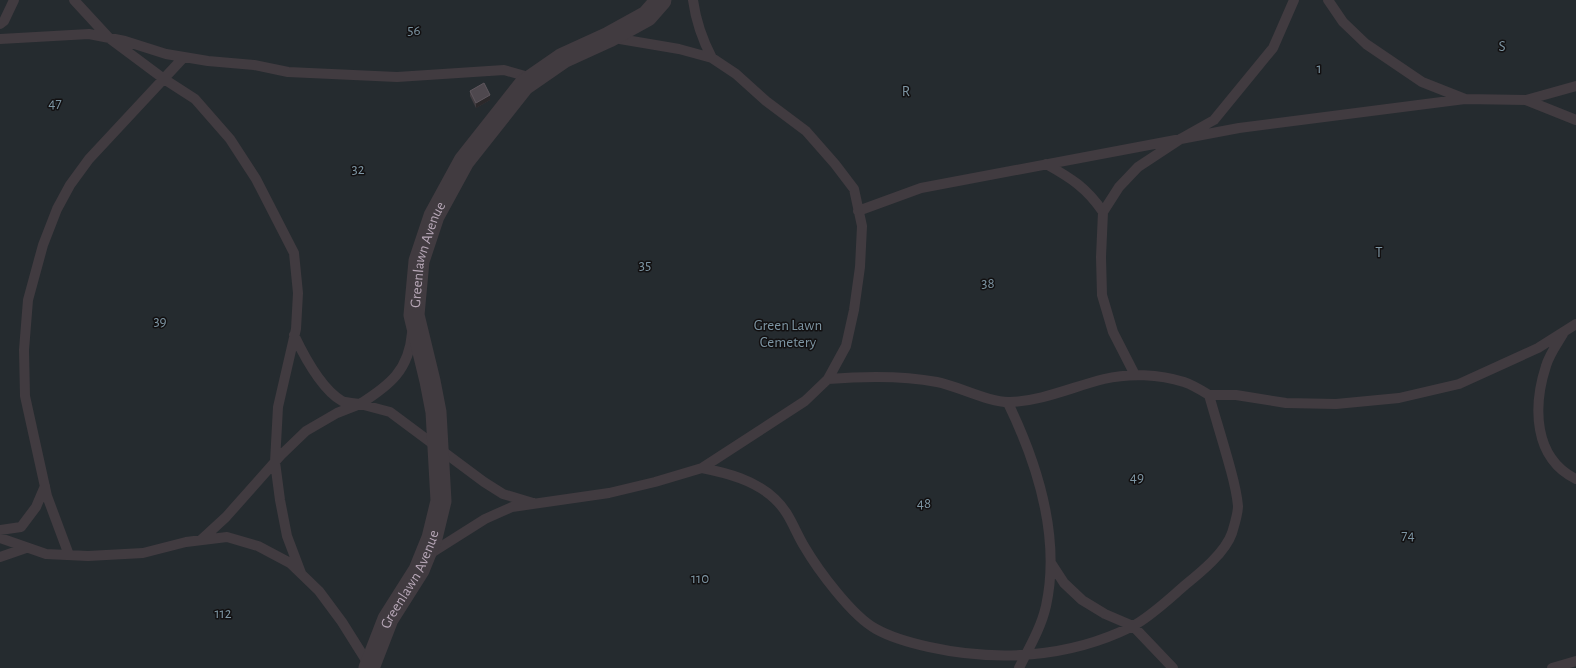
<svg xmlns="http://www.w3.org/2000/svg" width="1576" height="668" viewBox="0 0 1576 668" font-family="'Alegreya Sans',sans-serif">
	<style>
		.green { fill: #252b2f }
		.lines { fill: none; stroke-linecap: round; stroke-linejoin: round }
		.lane { stroke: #413b40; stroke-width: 10 }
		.street { stroke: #413b40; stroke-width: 21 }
		.wall { fill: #423d41 }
		.shaded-wall { fill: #2b282a }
		.building { fill: #4e484e; stroke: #5f575e }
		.labels { text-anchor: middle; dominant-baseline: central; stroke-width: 3; stroke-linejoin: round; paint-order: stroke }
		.park-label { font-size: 15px; fill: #7d95a3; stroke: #121011 }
		.street-label { font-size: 15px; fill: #b7a7b7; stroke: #121011 }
	</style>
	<rect width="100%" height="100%" fill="#171516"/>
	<path class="green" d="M0,0H1576V668H0Z"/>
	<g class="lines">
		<path class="lane" d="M74,0L109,38L164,79L195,99L230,139L256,179L294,253L298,293L296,329L278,407L275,462L280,500L287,536L301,573
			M693,0C696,22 702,39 712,58
			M1328,0L1343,22L1366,44L1422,82L1465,99
			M0,24L4,21L14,0
			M0,39L89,34L125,41L166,54L208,61L254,65L288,72L397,77L504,70L532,78
			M1526,100L1576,120
			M1046,164C1071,178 1087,188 1103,212
			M858,211L921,188L1239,128L1465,99L1526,100L1576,86
			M1563,334C1557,344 1549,355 1546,366C1533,406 1533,458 1576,479
			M294,335C304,356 321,389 342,401C346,403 355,403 360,404C390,385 409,370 412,333
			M1135,375L1113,332L1102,295L1101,257L1103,212L1119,187L1138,167L1182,138L1214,120L1273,48L1294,0
			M1209,395H1236L1286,403L1336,404L1399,398L1459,384L1538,348L1576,324
			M1008,403C1038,465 1061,537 1046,606C1041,628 1029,648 1019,668
			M702,468C727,473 755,480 775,499C789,512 794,529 804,546C818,570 852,616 876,629C892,638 911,643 929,647C997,662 1068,658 1131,627C1149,618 1169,599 1184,586C1200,573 1225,553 1232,533C1234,526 1238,514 1238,506C1237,495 1234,482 1231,471C1224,445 1216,420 1209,395C1201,390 1193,385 1184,382C1159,374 1129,373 1104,379C1072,387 1042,401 1010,402C990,403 958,386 937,382C901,375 865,376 828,379
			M0,530L21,527L36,507L45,486
			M0,538L46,554L88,556L143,553L186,542L227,537L258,546L290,563L319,591L342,622L369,665
			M201,540L226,517L281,455L306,431L337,413L360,404L390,412L484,482L503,494L533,503
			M69,555L47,496L25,396L24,350L28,300L43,245L57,209L70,185L89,159L184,57
			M428,555L485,519L512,507L609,493L655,482L702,468L805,401L828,379L846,346L854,310L860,267L862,226L854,189L835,164L806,131L766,101L736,74L712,58L679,49L614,38
			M0,557L26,548
			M1051,563L1064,583L1082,600L1105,614L1133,626L1173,668
			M1552,668L1576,661"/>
		<path class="street" id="s1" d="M369,668L388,619L419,570L432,538L441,501L436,412L430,381L414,315L419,261L434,216L464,161L524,85L563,58L609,37L647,16L661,0"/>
	</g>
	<path class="wall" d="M470,91L490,100L476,108L470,96Z"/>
	<path class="shaded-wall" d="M490,95V100L476,108V103Z"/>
	<path class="building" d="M484,83L490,95L476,103L470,91Z"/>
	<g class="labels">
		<g class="park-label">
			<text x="414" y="30">56</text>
			<text x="1502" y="46">S</text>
			<text x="1319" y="68">1</text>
			<text x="906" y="91">R</text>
			<text x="55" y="103">47</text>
			<text x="358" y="169">32</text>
			<text x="1379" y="252">T</text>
			<text x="645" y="265">35</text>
			<text x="988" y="283">38</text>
			<text x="160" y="321">39</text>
			<text x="788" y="325">Green Lawn<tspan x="788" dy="17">Cemetery</tspan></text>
			<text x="1137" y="477">49</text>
			<text x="924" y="503">48</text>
			<text x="1408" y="535">74</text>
			<text x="700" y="578">110</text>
			<text x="223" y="613">112</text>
		</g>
		<g class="street-label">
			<text stroke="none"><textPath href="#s1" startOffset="434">Greenlawn Avenue</textPath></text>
			<text stroke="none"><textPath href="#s1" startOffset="98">Greenlawn Avenue</textPath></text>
		</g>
	</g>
</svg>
